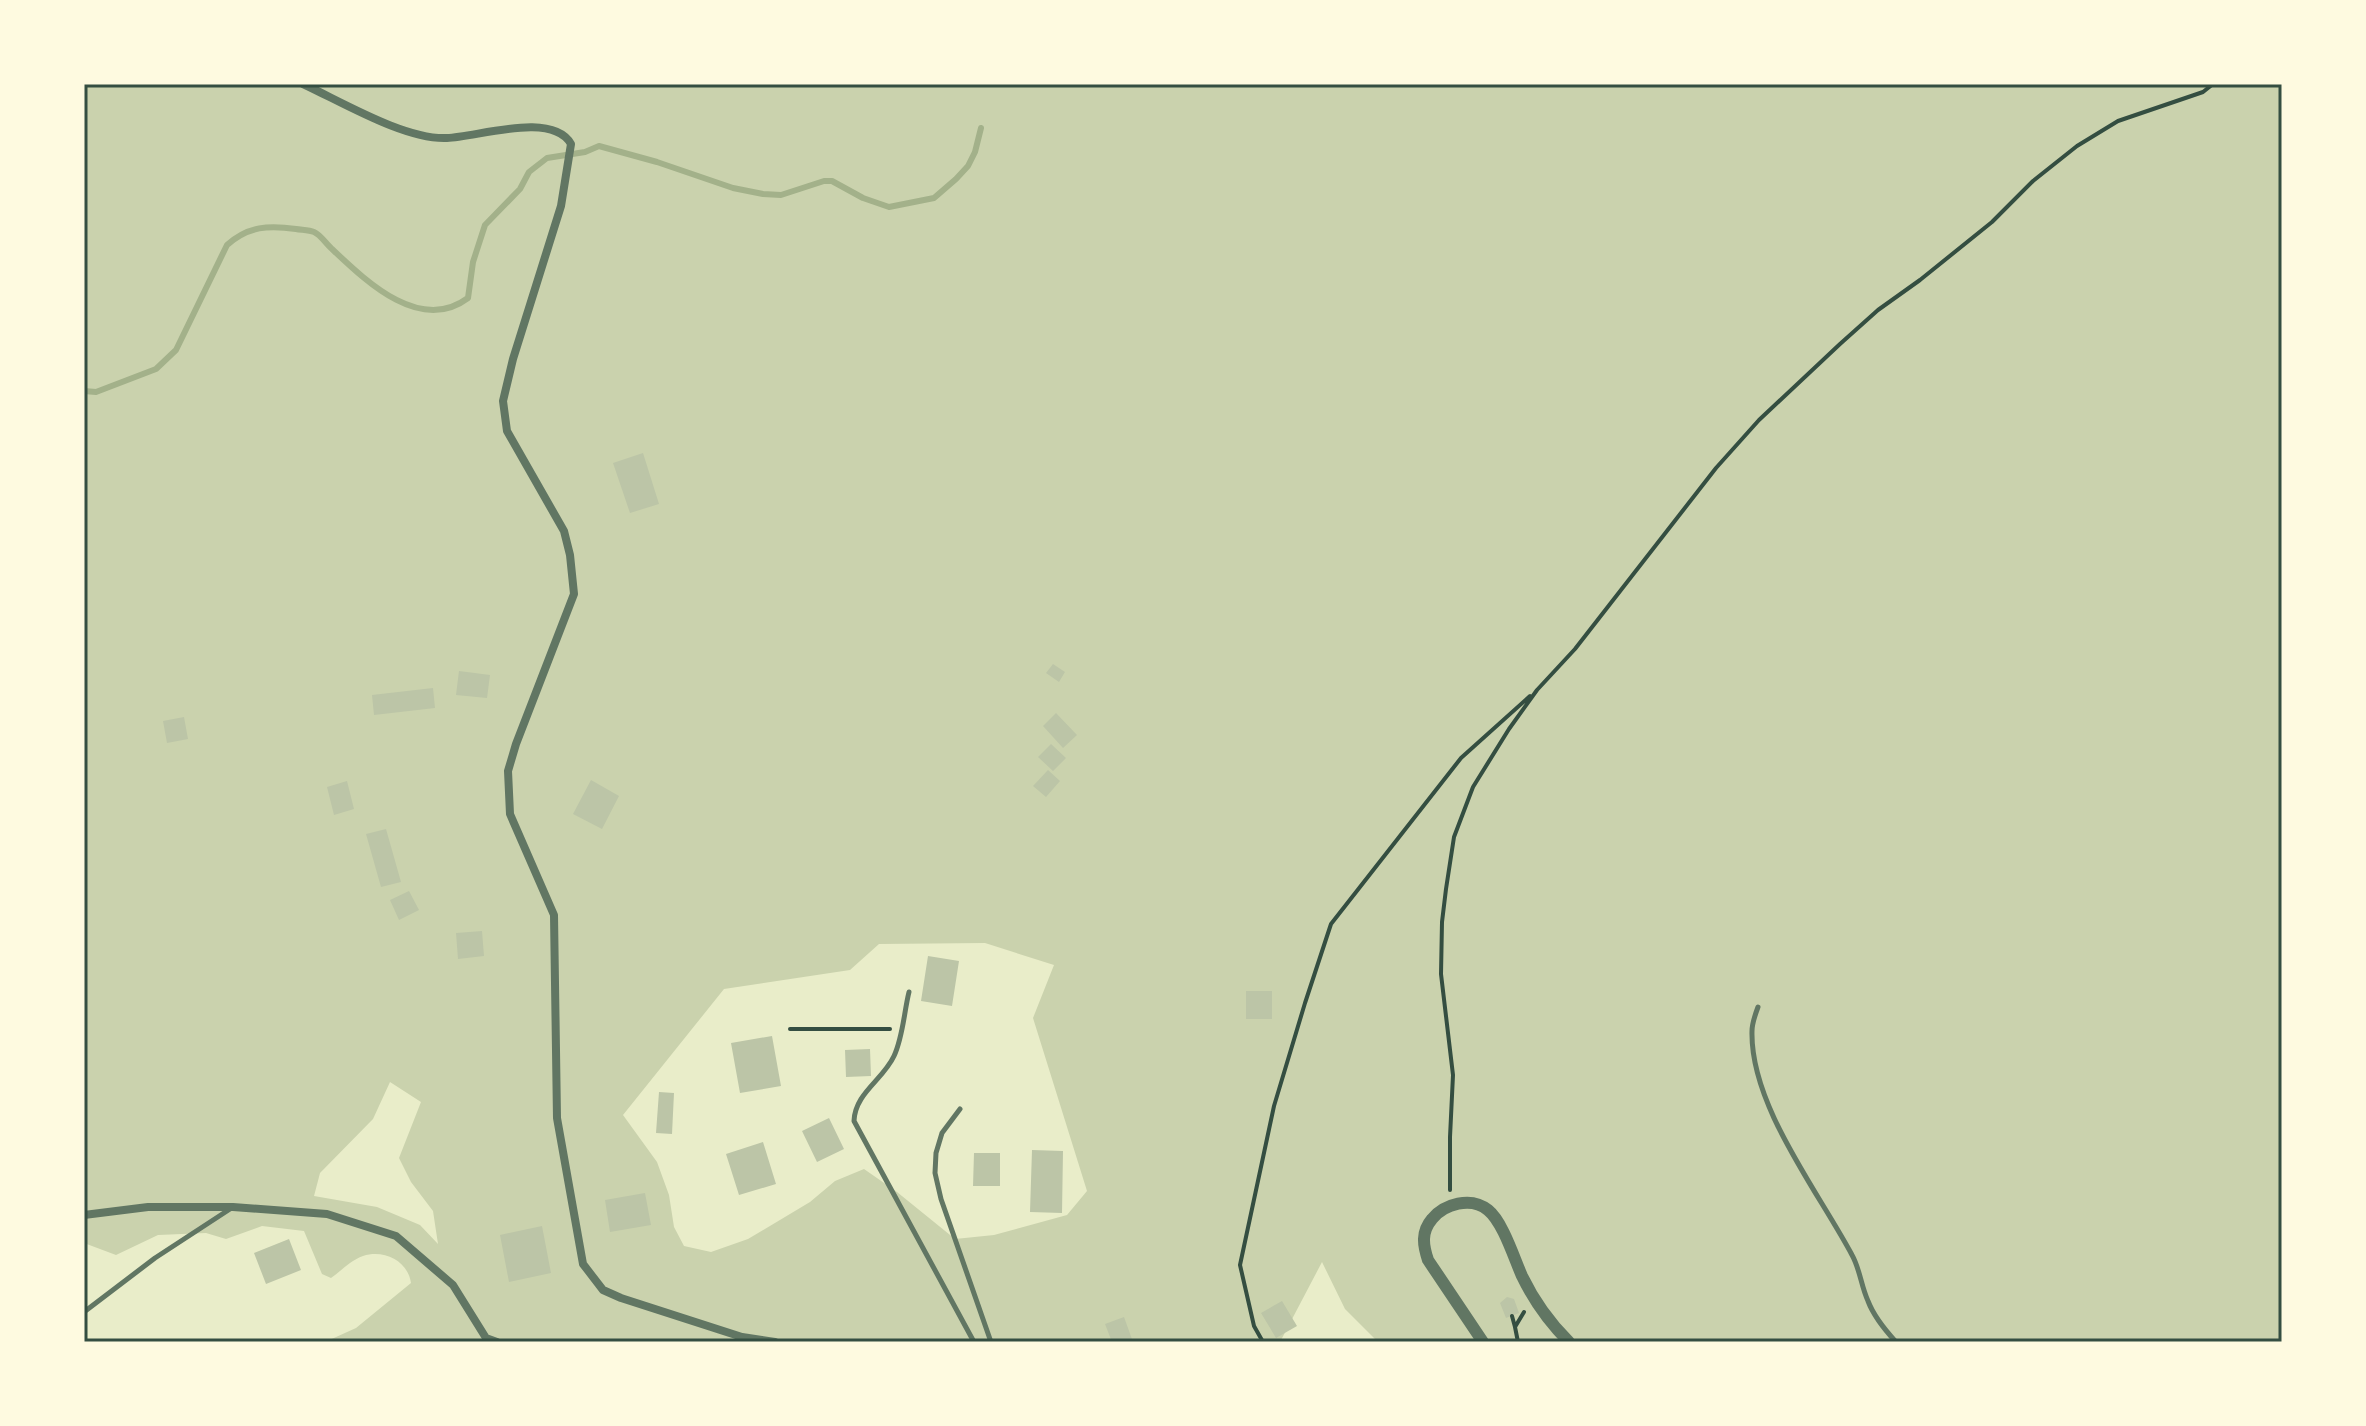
<svg xmlns="http://www.w3.org/2000/svg" width="2366" height="1426" viewBox="0 0 2366 1426" font-family="'DejaVu Sans',sans-serif">
	<style>
		.green { fill: #cad2ad; fill-rule: evenodd }
		.lines { fill: none; stroke-linecap: round; stroke-linejoin: round }
		.stream { stroke: #a3b18a; stroke-width: 6 }
		.building { fill: #bcc5a7 }
		.path { stroke: #344e41; stroke-width: 4 }
		.service { stroke: #617663; stroke-width: 5 }
		.minor { stroke: #617663; stroke-width: 8 }
		.tertiary { stroke: #617663; stroke-width: 12 }
		.neatline { fill: none; stroke: #344e41; stroke-width: 3 }
	</style>
	<rect width="100%" height="100%" fill="#e9edc9"/>
	<path class="green" d="M84,84H2282V1342H1378L1345,1309L1322,1262L1280,1342H325L356,1328L411,1283C408,1261 384,1249 363,1256C351,1260 341,1271 331,1278L322,1274L304,1231L262,1226L226,1239L206,1233L158,1235L116,1255L84,1243ZM985,943L1054,965L1033,1018L1087,1191L1067,1215L994,1235L955,1239L897,1192L864,1169L835,1181L810,1202L748,1239L711,1252L684,1246L674,1227L669,1195L657,1162L623,1115L724,989L850,970L879,944ZM390,1082L421,1102L399,1158L411,1182L433,1211L438,1244L420,1225L377,1207L314,1196L320,1173L373,1119Z"/>
	<g class="lines">
		<path class="stream" d="M84,391L96,392L156,369L176,350L227,245C248,226 269,225 296,229C301,230 309,230 314,232C321,235 326,244 332,249C366,281 420,334 468,298L473,262L485,225L520,189L529,172L547,158L585,152L599,146L657,162L733,188L763,194L781,195L824,181H832L863,198L889,207L934,198L956,179L968,166L975,152L981,128"/>
	</g>
	<path class="building" d="M643,453L659,504L630,513L613,463Z
		M1053,664L1065,672L1059,682L1046,673Z
		M459,671L490,675L487,698L456,695Z
		M433,688L435,708L374,715L372,695Z
		M1056,713L1077,735L1063,748L1043,726Z
		M184,717L188,739L167,743L163,721Z
		M1051,744L1066,758L1053,771L1038,757Z
		M1048,770L1060,781L1046,797L1033,786Z
		M591,780L619,796L602,829L573,814Z
		M347,781L354,809L334,815L327,787Z
		M386,829L401,882L381,887L366,834Z
		M409,891L419,910L399,920L390,900Z
		M482,931L484,956L458,959L456,933Z
		M928,956L959,961L952,1006L921,1001Z
		M1246,991H1272V1019H1246Z
		M772,1036L781,1086L740,1093L731,1043Z
		M870,1049L871,1076L846,1077L845,1050Z
		M659,1092L674,1093L672,1134L656,1133Z
		M829,1118L844,1149L817,1162L802,1131Z
		M763,1142L776,1184L739,1195L726,1154Z
		M1032,1150L1063,1151L1062,1213L1030,1212Z
		M974,1153H1000V1186H973Z
		M645,1193L651,1225L610,1232L605,1200Z
		M542,1226L551,1273L509,1282L500,1235Z
		M289,1239L301,1270L266,1284L254,1253Z
		M1507,1297L1514,1299L1519,1313L1506,1318L1500,1303Z
		M1282,1301L1297,1326L1276,1338L1261,1313Z
		M1124,1317L1133,1342H1112L1105,1324Z"/>
	<g class="lines">
		<path class="path" d="M790,1029H890
			M1450,1190V1137L1453,1075L1441,974L1442,922L1446,889L1454,837L1473,787L1509,729L1537,690L1575,649L1716,468L1759,420L1840,344L1878,310L1920,280L1992,222L2033,181L2077,146L2118,121L2203,92L2213,84
			M1512,1316L1515,1327
			M1263,1342L1254,1326L1240,1265L1274,1106L1305,1003L1331,924L1461,758L1530,696
			M1518,1342L1515,1327L1524,1312"/>
		<path class="service" d="M909,992C904,1012 903,1037 894,1056C883,1080 855,1093 854,1121L974,1342
			M1758,1007C1755,1015 1752,1023 1752,1031C1750,1105 1818,1191 1852,1255C1860,1269 1861,1286 1868,1301C1874,1317 1885,1330 1896,1342
			M960,1109L942,1133L936,1153L935,1173L941,1199L991,1342
			M84,1312L155,1258L230,1209"/>
		<path class="minor" d="M303,84C342,102 405,140 447,138C478,137 552,111 571,144L561,206L513,359L503,401L507,431L564,531L570,555L574,594L516,744L508,771L510,814L554,915L557,1118L583,1264L603,1290L621,1298L742,1337L775,1342
			M84,1215L148,1207H233L327,1214L396,1236L453,1285L486,1338L497,1342"/>
		<path class="tertiary" d="M1483,1342L1428,1260C1423,1245 1421,1232 1432,1219C1444,1204 1471,1196 1488,1210C1503,1222 1514,1258 1522,1276C1534,1301 1550,1323 1569,1342"/>
	</g>
	<rect width="2366" height="1426" fill="none" stroke="#fefae0" stroke-width="172"/>
	<rect x="86" y="86" width="2194" height="1254" class="neatline"/>
</svg>
